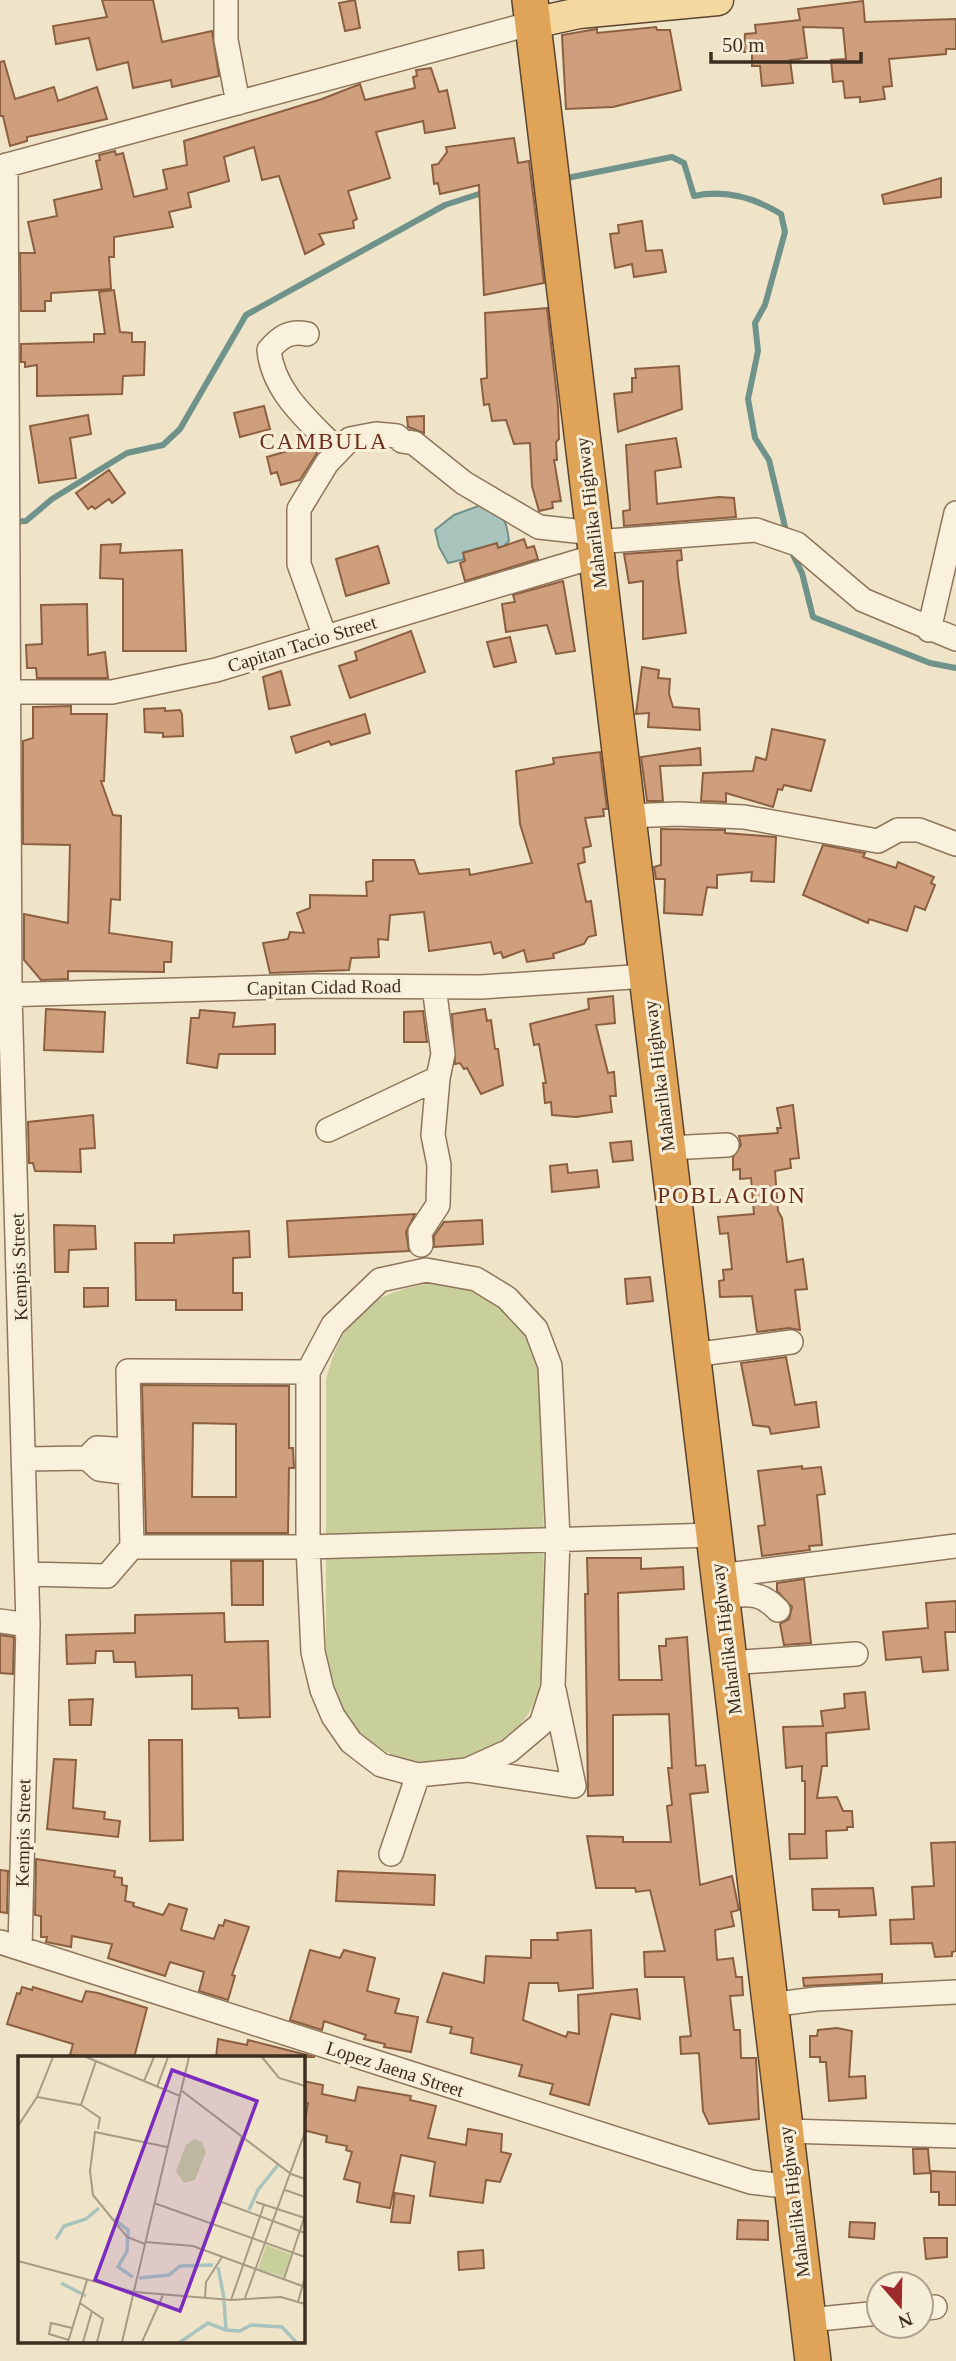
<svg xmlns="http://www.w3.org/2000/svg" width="956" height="2361" viewBox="0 0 956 2361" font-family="Georgia,serif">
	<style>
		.green { fill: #c9cf9b }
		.water { fill: #a9c4bc; stroke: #6f938a; stroke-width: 2 }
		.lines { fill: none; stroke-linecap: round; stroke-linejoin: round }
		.stream { stroke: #6f938a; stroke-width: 6 }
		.building { fill: #cf9f7d; stroke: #8d5f41; stroke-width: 2; fill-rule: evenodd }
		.minor-casing { stroke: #8d765c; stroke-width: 26 }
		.major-casing { stroke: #5b4430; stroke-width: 33 }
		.highway-casing { stroke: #5b4430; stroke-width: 38 }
		.minor { stroke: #faf1dc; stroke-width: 23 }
		.major { stroke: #f3d9a0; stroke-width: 30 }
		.highway { stroke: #e0a458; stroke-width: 35 }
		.labels { text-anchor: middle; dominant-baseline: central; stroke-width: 6; stroke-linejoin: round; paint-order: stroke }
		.street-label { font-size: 19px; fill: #3d2e20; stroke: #f7eed8 }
		.quarter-label { font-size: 23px; letter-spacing: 2px; fill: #6b2e1e; stroke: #f7eed8 }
		.inset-river { fill: none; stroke: #a9c4bc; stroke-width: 3.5 }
		.inset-road { fill: none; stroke: #a89b85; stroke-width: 2 }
		.view { fill: #7b2cbf; fill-opacity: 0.15; stroke: #7b2cbf; stroke-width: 3.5 }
		.inset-edge { fill: none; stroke: #3d2e20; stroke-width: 3.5 }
	</style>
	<rect width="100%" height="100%" fill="#f0e4c8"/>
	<path class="green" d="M427,1284C465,1283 510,1299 530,1334C536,1345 539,1359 543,1370L544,1665C540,1687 535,1707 521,1724C476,1780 382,1774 344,1715C336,1702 331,1684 326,1670V1380C340,1322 367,1293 427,1284Z"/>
	<path class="water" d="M481,505C502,509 507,521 509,541L503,547L501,557L496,544L464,552L465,559L448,563L439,547L435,530L454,515Z"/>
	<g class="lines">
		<path class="stream" d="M562,179L672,157L684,163L694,196C726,189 755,198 781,214L785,232L765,305L755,323L758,351L748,399L755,438L769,460L787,535
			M12,522L26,521L52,499L127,453L163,445L180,429L246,315L445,205L485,192
			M790,549L802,573L813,617L930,663L956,668"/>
	</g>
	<path class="building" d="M102,0H153L162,42L212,31L219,76L172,87L171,80L133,88L128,62L97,70L89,38L56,44L53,26L107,17Z
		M355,0L360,28L345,31L339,3Z
		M863,1L865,22L956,19V49H946V54L889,59L892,86L883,87L885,99L860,102V97L845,98L843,81L833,82L831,60L846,59L843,28L803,27L807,58L790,60L793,83L762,86L760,66H752V52H744L745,34L756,33L755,25L800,20L798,9Z
		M656,27L657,30H670L681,90L613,107L566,109L562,35L597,29V33Z
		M4,61L15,99L54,87L58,101L97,87L107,119L27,137V141L10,146L3,116H0V62Z
		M431,68L439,92L447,90L455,128L425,133L423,121L376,132L390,178L348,191L357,219L353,221L354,228L319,234L324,244L305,254L279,176L262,180L254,147L224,157L229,181L188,193L191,207L169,212L173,227L114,237V257H109L111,289L51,293V301H45V311H21L20,253H35L28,222L57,216L54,200L102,189L96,161L100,160L99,155L115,151L116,155L123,153L134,197L167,189L163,170L187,165L184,141L322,99L360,84L365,100L415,88L413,77L417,76L416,70Z
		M514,138L518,163L529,161L544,283L484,295L479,185L440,194L438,183L434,184L432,165L438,164L447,152L446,147Z
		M941,178V197L884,204L882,195Z
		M642,221L646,251L662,250L666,272L634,277L632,264L615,268L610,234L619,233L618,225Z
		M114,290L120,332L132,333V342H145L144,375L123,376L122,394L37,396V365L25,367V362H21V344L94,342V334H105L99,292Z
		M547,308L558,406L559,439L556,442L557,460H554L561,501L552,502L553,508L539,511L532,486L530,443L514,444L506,420L492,421L489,404L484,405L481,379L487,378L485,313Z
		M679,366L682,409L618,432L614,394L632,392V378H636L635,369Z
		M264,406L270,429L240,437L234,413Z
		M88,415L91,434L70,438L76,478L39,483L30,426Z
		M424,416V433L408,427L407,417Z
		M676,438L681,467L655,471L657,504L719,497L734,498L736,517L624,526L623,511L630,510L626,445Z
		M308,445L313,446L317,453L300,480L281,485L277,472L271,474L267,457Z
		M109,470L125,493L112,503L109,499L95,509L92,506L88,509L76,493Z
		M524,539L527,548L534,546L538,559L465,581L460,563L465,561L463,553L497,543L498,548Z
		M121,544L120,553L182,550L186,651H123V579L100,578L101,545Z
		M378,546L389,583L346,596L336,559Z
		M681,550L682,560L677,561L678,576L686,633L643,639V581L629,583L624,554Z
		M563,581L575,651L556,654L547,625L506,632L502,604L515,602L513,595Z
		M87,604L88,655L105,652L108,678H37L36,668H27L26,645L42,644L41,605Z
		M411,631L425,672L350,698L339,666L357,660L355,652Z
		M510,637L516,662L494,667L487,642Z
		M642,667L659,670L658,678L670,679L669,694L673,707L699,709L700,730L648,727L649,713L636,714Z
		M281,671L290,705L269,709L263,677Z
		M71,706V714H107L104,781H101L113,815L121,816L120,900L111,899L109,933L172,942L171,962H164V972L68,971V979L41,980L24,960V914L68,923L70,845L23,844V741L33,738V707Z
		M165,708V711L180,710L182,714L183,736L163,737V733L145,732L144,709Z
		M365,714L370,733L331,745L329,741L296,753L291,737Z
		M772,729L825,740L811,791L784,785L782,790L778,789L773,807L726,793V802L701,801L703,773L753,771L756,757L766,760Z
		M700,748L701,765L660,766L663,801H647L641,757Z
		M600,752L607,809H603L604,816L585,818L591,846L583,848L585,862L578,864L586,902L591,901L596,935L588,937L584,944L553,954L554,958L527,962L524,950L503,958L501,952L494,954L491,942L429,951L424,912L390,915L388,940L378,939L379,957L351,958L349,970L270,973L263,943L288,939L290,932L304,933L297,913L310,908V895L367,896L366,882L373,881V860H414L419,874L469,869L470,875L532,863L520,824L516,771L554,764L553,758Z
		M661,829L725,830V833L776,837L774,882L751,881L752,872L717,875V888L707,887L702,915L664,913L665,879H656L654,867L661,865Z
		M823,845L865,853L863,857L896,868L898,862L934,877L931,883L935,885L925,910L915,906L907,931L869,919L868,923L803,895Z
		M613,996L615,1023L596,1025L608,1073L614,1072L616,1096H610L612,1112L576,1117L552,1115L551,1102L545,1103L543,1083H546L539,1044L534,1045L530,1024L589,1009L588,999Z
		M46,1009L105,1012L103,1052L44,1050Z
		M485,1009L487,1021L491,1020L495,1049H498L503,1085L481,1094L467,1068L464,1069L460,1063L455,1064L452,1014Z
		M200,1010L235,1013L233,1027L275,1024V1054H219L217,1068L187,1063L191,1018H199Z
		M423,1011L427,1042H404V1012Z
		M793,1105L799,1158L790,1159L791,1168L775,1171L778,1211L782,1218L787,1262L803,1259L807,1289L795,1290L800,1330L789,1328L757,1332L752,1296L720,1297L719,1281L724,1280L723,1270L732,1269L728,1233L720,1234L718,1217L754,1214L751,1178L740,1179V1169L733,1170V1157L741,1145L739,1136L778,1133L777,1128H781L777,1108Z
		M93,1115L95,1148L80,1149L81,1172L35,1171L33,1163H29L28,1122Z
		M631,1141L633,1160L613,1162L610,1143Z
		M567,1164L568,1173L597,1170L599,1187L552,1192L550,1166Z
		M415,1214L406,1232L409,1251L289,1257L287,1221Z
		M482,1220L483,1244L434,1247V1236L444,1222Z
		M54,1225L95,1226L96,1249L69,1250L68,1272H55Z
		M249,1231L250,1257L233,1258V1293H242V1310H176V1300H136L135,1243H174V1235Z
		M650,1277L653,1301L627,1304L625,1279Z
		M84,1288H108V1306L84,1307Z
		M786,1357L795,1405L816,1402L819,1427L771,1434L769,1427L753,1425L741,1363Z
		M142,1385L289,1386V1448H293L294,1468H289L288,1533H146ZM193,1423L236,1424V1497H192Z
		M802,1466V1469L821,1467L825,1494L817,1495L822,1545L809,1546L810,1550L762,1556L758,1526L765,1525L758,1471Z
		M587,1558H641V1569L683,1567L684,1589L618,1593L619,1680H662L659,1646H666V1639L687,1637L696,1766L705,1765L708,1792L690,1794L700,1885L732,1876L739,1910L731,1912L734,1926L715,1930L717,1960L733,1958L736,1977H742L743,1995L730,1996L734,2030H740L741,2058H756L759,2119L709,2124L703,2111L699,2053L681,2054L680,2037L691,2036L684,1977H645L644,1952L665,1951L650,1890L636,1892L635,1888H596L587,1836L623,1837V1842H671L667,1806L672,1805L668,1768H672L669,1714L613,1715V1795L588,1796L585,1594H588Z
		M231,1561H263V1605H232Z
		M804,1579L811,1643L784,1645L780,1624L789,1619L792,1607L777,1591V1583Z
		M956,1601V1632H945L948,1670L923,1672L921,1657L886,1660L883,1632L928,1628L926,1603Z
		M224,1613L225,1642L268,1641L270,1717L239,1718L238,1708L192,1709V1675L136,1677L135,1662H114L113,1651H96L95,1663L67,1664L66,1635L135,1633V1615Z
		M0,1635L14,1637L13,1674L0,1673Z
		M865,1692L869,1729L826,1733L827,1766H822L817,1798L837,1797L843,1811H852L853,1827H847V1830L826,1831L827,1858L790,1859L789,1834H805V1781H802V1766L786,1768L783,1727L823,1726L821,1711L845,1708L844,1694Z
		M93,1699L91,1725H70L69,1700Z
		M149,1740H182L183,1840L150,1841Z
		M54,1759L76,1760L73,1808L105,1812L104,1819L120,1821L118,1837L47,1829Z
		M956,1842V1951L952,1952V1956L935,1957L932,1943L891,1944L890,1920L914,1919L912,1887L934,1886L931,1843Z
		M36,1859L115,1871L114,1877L122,1878V1885L127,1886L125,1901L134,1903L133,1906L163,1915L169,1904L187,1909L181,1930L214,1939L219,1925L223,1926L225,1920L249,1927L232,1975L235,1976L228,2000L199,1991L204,1972L170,1962L165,1976L108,1958L112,1944L72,1936L71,1947L46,1942L47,1937H41V1916L35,1915Z
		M0,1870L8,1871L7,1913L0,1912Z
		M338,1871L435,1875L434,1905L336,1901Z
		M873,1888L876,1915L839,1917V1910H813L812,1889Z
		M591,1930L593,1988L559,1991L558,1983H529L523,2020L566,2037L568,2032L579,2034L578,1995L637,1989L640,2019L611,2014L589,2105L550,2094L553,2084L519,2076L522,2065L471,2053L473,2038L450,2033L452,2027L427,2022L443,1973L484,1983L486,1956L531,1958V1940H558L557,1933Z
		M310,1950L340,1958L344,1950L375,1958L367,1991L399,1999L395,2013L418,2017L411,2052L384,2047L385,2044L364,2039L366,2035L324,2021L322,2030L290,2020Z
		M882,1974V1982L804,1986L803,1978Z
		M22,1987L32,1990L33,1987L82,2002L86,1991L98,1993L147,2008L134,2058H83L70,2055L73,2044L7,2024L17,1993L20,1994Z
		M837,2028L852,2031L849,2077L865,2076L866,2098L829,2101L826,2062H820V2057H810V2036H817L818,2030Z
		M218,2039L247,2045L248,2040L315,2057L216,2058Z
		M303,2081L323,2085L322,2094L355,2101L358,2087L411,2096L410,2100L436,2106L428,2138L466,2145L468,2129L502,2134L501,2152L511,2154L500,2182L486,2180L483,2203L430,2196L435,2162L401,2155L390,2208L357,2202L360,2183L344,2179L352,2152L346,2150L347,2146L326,2142L327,2136L303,2130L308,2103L303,2102Z
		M913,2149H928L930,2173L914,2174Z
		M931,2171L956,2172V2205H939V2192H931Z
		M395,2193L414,2196L410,2223L391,2222Z
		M738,2220L768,2221V2240L737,2239Z
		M850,2222L875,2223L874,2239L849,2237Z
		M924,2238H947V2257L926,2259Z
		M483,2250L484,2268L459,2270L458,2252Z"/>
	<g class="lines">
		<defs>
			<path id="minor" d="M226,0V40L238,103
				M6,165L10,995L28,1625L20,1948
				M0,167L533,23
				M307,334C290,330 280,337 269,350C273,392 309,421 337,450
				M595,542L756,530L797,544L863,600L956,639
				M929,630L956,513
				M325,637L299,564V509L327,463L350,439L376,434L397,436L402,441L414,443L464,483L539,527L594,533
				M0,692H112L216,670L596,556
				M628,816L678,814L744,817L878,841L898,830H919L956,844
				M0,995L315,986L481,987L647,976
				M328,1130L438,1078L443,1054L434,987
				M668,1148L727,1145
				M421,1245L420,1232L438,1205L439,1165L433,1135L438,1078
				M692,1355L791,1342
				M87,1458L99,1469L130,1473
				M25,1459L87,1458L97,1448L130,1450
				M132,1547H308V1372L333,1325L380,1280L426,1270L476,1279L507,1298L536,1329L550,1366L558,1538L553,1687L541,1724L509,1751L467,1770L418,1775L381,1765L351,1742L333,1716L322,1690L313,1652L308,1547L714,1535
				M27,1574L107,1576L132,1547L128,1371L308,1372
				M719,1576L956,1546
				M721,1596C747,1595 759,1590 778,1610
				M0,1621L28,1625
				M729,1663L856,1654
				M467,1770L574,1786L554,1690
				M391,1854L418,1775
				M0,1942L751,2182L792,2187
				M770,2005L816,1999L956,1992
				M786,2131L956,2136
				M921,2309L935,2307
				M809,2320L879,2313"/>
			<path id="major" d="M533,23L579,13L718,0"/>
			<path id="highway" d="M530,0L813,2361"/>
		</defs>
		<use href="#minor" class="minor-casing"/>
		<use href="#major" class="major-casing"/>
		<use href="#highway" class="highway-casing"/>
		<use href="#minor" class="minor"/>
		<use href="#major" class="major"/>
		<use href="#highway" class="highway"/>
	</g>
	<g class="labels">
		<g class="street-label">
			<text transform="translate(591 513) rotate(-97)">Maharlika Highway</text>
			<text transform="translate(302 644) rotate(-17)">Capitan Tacio Street</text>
			<text transform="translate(324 987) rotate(-1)">Capitan Cidad Road</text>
			<text transform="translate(659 1076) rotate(-97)">Maharlika Highway</text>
			<text transform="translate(19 1267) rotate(-92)">Kempis Street</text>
			<text transform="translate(726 1639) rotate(-97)">Maharlika Highway</text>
			<text transform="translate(23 1833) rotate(-89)">Kempis Street</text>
			<text transform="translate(395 2069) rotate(18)">Lopez Jaena Street</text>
			<text transform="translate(794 2202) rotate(-97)">Maharlika Highway</text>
		</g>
		<g class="quarter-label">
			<text x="324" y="441">CAMBULA</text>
			<text x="732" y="1195">POBLACION</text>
		</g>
	</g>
	<g transform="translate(18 2056)">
		<rect width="287" height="287" fill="#f0e4c8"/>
		<path d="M176,83L184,86L188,96L177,124L166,127L158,115L168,89ZM248,189L273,198L266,221L240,213Z" fill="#c9cf9b"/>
		<path class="inset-river" d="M231,154L240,134L260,109M96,163L110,174L109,195L100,211L115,221M38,183L46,170L68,163L81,152M200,211L206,242M121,222L151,219L162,210L195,209M43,227L68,240M206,245L208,274L222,275L233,269L264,271L278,286M162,286L190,267L208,274"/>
		<path class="inset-road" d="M68,1L162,40M244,1L261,22L287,30M126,25L136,1M139,31L150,1M164,35L273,118L287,123M19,41L63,49L78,5M63,49L82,62L80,73M0,70L19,41L35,1M267,134L287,141M201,145L287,177M238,146L287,162M136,147L287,201M127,186L175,190L287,231M127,188L109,181L75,139L72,115L77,76L149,91M0,205L116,236M266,223L287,159M117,236L213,244L263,241L287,248M167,240L224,81M187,242L188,226L204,201M227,242L287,76M213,244L246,149M280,246L287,221M62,247L85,263L79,286M51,284L31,278L33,267L54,272M50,286L69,224M65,286L74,255M104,286L171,1M124,286L145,239"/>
		<path class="view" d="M154,14L239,45L162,255L77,224Z"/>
		<rect width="287" height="287" class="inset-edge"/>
	</g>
	<g transform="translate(900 2305) rotate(160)"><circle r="33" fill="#f7eed8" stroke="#ada18e" stroke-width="2"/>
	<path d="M0-5L12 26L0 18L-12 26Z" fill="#9e2a2b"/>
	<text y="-10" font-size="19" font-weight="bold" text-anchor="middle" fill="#3d2e20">N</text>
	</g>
	<path d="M711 52v10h150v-10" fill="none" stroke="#3d2e20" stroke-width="3.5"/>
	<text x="722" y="52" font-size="21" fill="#3d2e20" stroke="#f7eed8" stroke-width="5" paint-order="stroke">50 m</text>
</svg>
